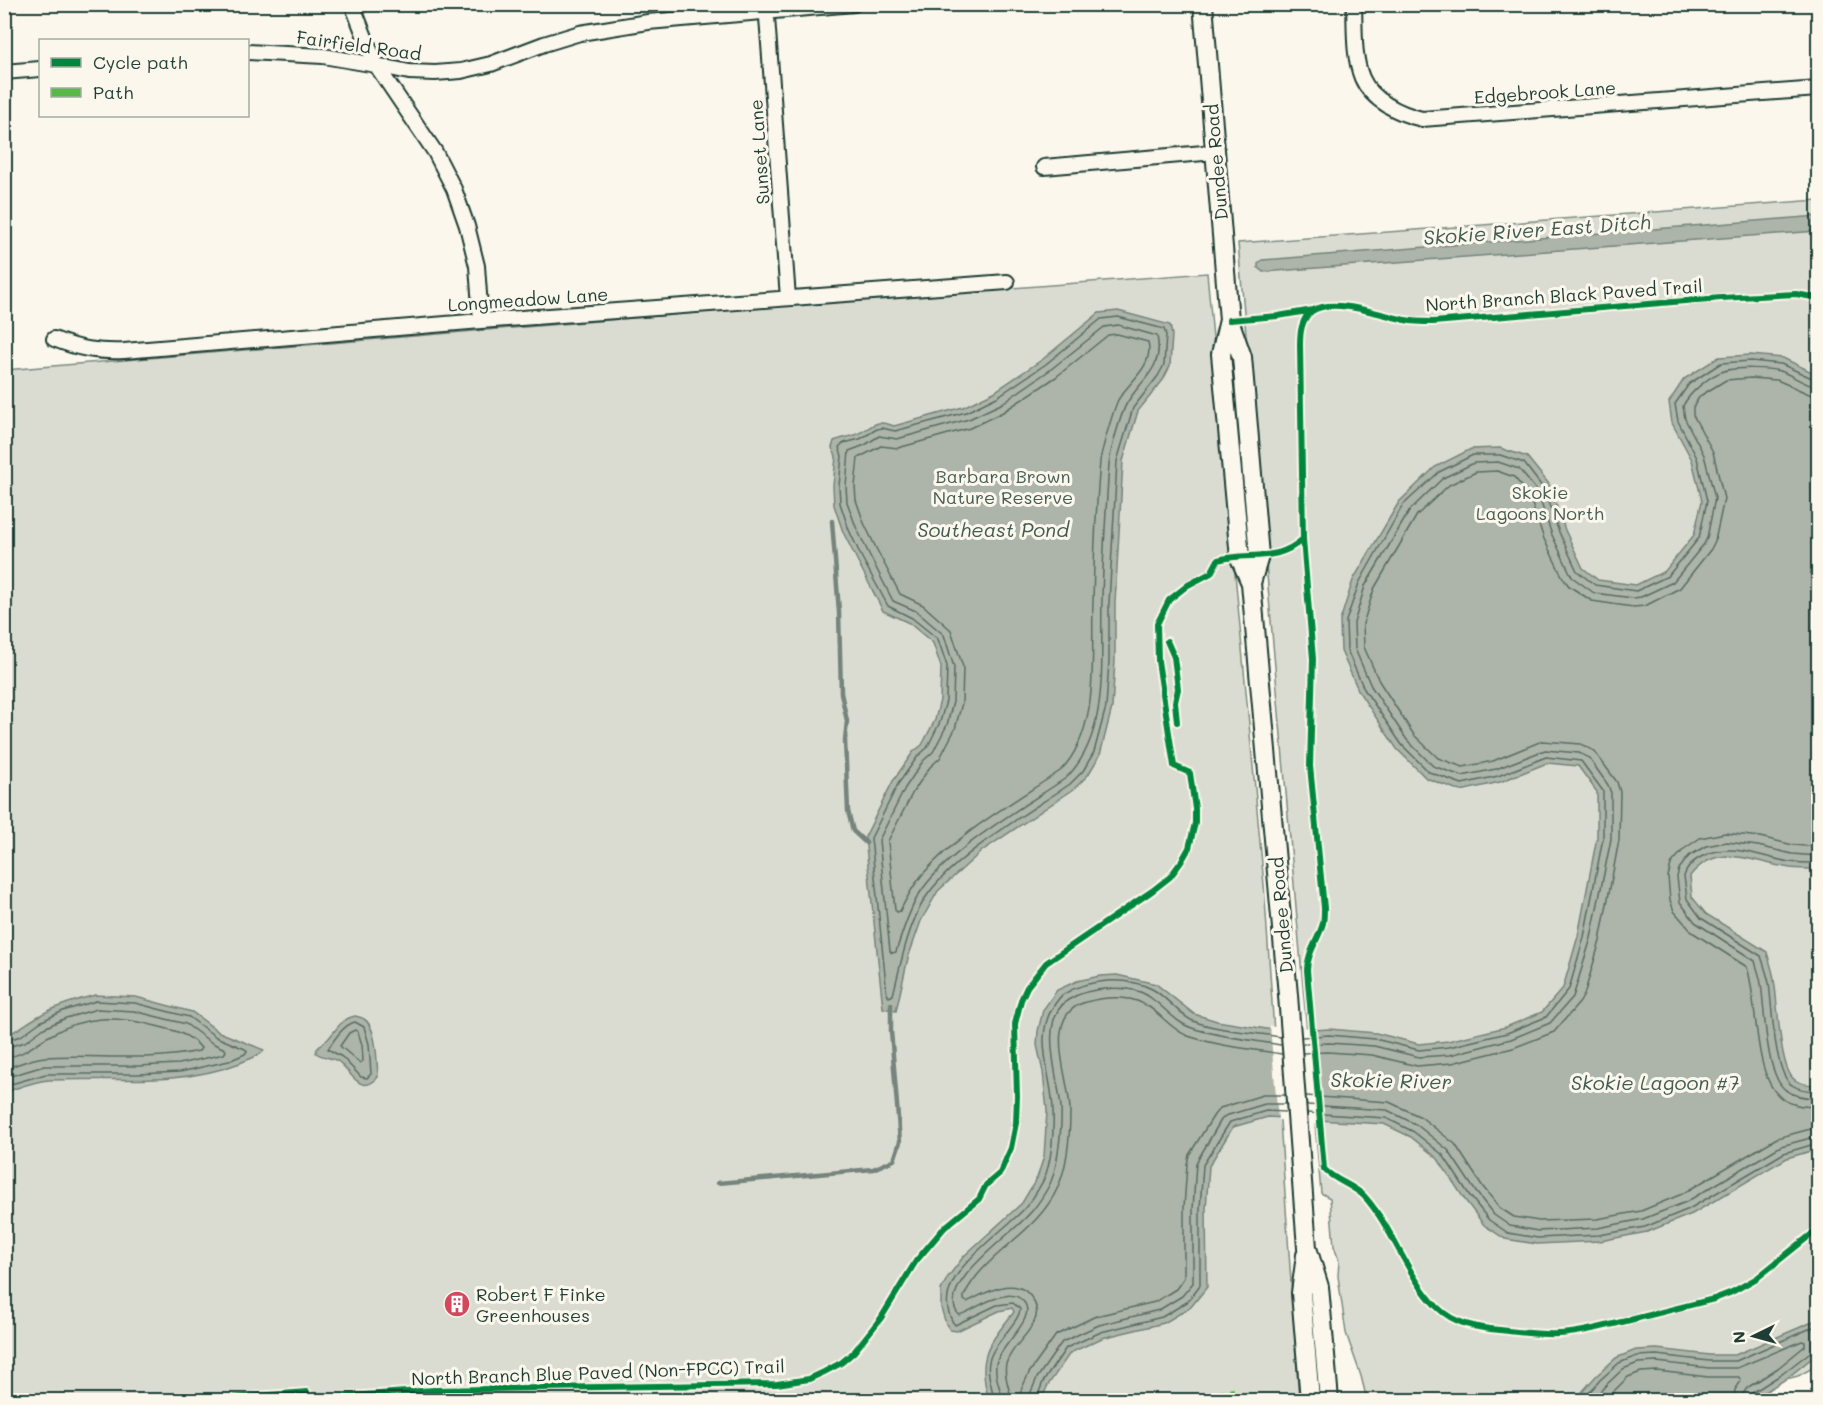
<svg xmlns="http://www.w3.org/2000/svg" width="1823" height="1405" viewBox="0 0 1823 1405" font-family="Mali,sans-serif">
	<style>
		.green { fill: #dbdcd1; stroke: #7d8c82; stroke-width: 1.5 }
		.water { fill: #adb4aa; stroke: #74847b; stroke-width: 1.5 }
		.pier { fill: #fbf7ec }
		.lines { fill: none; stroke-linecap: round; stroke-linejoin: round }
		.shore { stroke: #586d63; stroke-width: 1.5 }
		.stream { stroke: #74847b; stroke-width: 4.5 }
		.minor-casing { stroke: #1f3d34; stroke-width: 18 }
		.secondary-casing { stroke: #1f3d34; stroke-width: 22 }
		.minor { stroke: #fbf7ec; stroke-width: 14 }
		.secondary { stroke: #fbf7ec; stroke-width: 18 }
		.quiet { stroke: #58b947; stroke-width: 4.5; stroke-dasharray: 9 4.5; stroke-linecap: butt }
		.cycleway-casing { stroke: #fbf7ec; stroke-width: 10 }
		.cycleway { stroke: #00873e; stroke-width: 6 }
		.labels { text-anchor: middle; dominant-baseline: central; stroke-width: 6; stroke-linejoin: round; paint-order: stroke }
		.street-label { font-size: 18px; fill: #1f3d34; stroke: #fbf7ec }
		.park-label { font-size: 18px; fill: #455d53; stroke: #fbf7ec }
		.poi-label { font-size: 18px; fill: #1f3d34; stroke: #fbf7ec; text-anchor: start }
		.water-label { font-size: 20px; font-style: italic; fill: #425b52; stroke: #fbf7ec }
	</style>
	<rect width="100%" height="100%" fill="#fbf7ec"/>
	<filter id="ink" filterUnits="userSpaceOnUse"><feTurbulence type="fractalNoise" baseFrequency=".0167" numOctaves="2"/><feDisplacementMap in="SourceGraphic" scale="12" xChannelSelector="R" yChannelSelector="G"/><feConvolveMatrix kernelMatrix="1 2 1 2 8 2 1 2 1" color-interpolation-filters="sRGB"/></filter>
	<g filter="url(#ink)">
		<path class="green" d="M1818,200V1340L1742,1400H1367L1361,1376L1346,1333L1338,1276L1339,1261L1334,1246L1330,1198L1321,1193L1238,243Z
			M1207,273L1264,885L1299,1400H5V370L789,305Z
			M1236,362L1250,540L1244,541L1230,363Z
			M1818,1353V1365L1798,1376L1786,1379Z"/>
		<path class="water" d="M1818,216V231L1263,272L1258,268V264L1262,260Z
			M1118,311L1170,325L1172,335L1170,366L1163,380L1138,411L1123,461L1115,603V661L1112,708L1100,755L1088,775L1074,789L982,851L938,891L921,921L908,958L896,1011L883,1008L865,837L893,781L913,752L922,745L935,720L940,700L941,667L933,643L909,623L883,611L857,560L843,532L834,505L833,486L836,456L832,448L834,441C841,438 850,437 857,434C874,427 874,418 894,426L963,407L994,392L1043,359L1099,313Z
			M1751,355L1783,358L1818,375V869C1809,869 1799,869 1790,868C1754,863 1718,840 1690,876L1692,897L1706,914L1767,952C1769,961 1773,970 1774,980C1778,1000 1779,1070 1795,1080C1802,1085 1811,1085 1818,1085V1149L1787,1158L1692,1214L1647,1232L1600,1241L1537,1244L1505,1239L1484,1225L1465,1200L1438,1159L1411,1137L1384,1124L1268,1117L1233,1127L1209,1166L1206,1209L1207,1287L1191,1307L1164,1323L1102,1338L1070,1353L1048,1385L1041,1400H989C976,1357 988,1345 1014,1312L1012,1308L999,1311L957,1331L950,1330L946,1324L941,1308V1290L948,1277L964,1256L1022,1203L1037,1178L1044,1156L1047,1111L1043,1072L1037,1045L1038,1031L1043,1010L1057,990L1077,981L1100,976L1117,975L1156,984L1194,1014L1217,1021L1285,1032L1329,1029L1376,1033L1419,1044L1448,1041L1506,1027L1542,1012L1563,988L1578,936L1597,837V792L1578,766L1547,763L1500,782L1461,791L1426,778L1397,749L1359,692L1341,651L1340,621L1353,580L1399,502L1435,467L1471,449L1500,448L1527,457L1549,484L1565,530L1583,568L1598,580L1636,585L1665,571L1694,535L1702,501L1692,460L1672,423L1669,402L1684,379L1719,357Z
			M95,995L136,997L192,1012L219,1032L264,1050C258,1057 249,1059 240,1063C178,1087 113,1077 49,1080C34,1081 18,1088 5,1092V1036C19,1030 25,1024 37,1017C55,1006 75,1001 95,995Z
			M355,1016C358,1017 361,1017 364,1019C377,1026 377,1064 378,1077C361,1097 351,1072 339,1062C332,1057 323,1058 316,1053L317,1049C320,1045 325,1042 328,1039C337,1029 341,1019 355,1016Z
			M1818,1318V1353L1786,1379L1752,1400H1575L1596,1376L1616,1358L1636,1350L1657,1349L1710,1355H1735L1810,1323Z"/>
		<path class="pier" d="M1270,1026L1285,1029L1316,1027L1324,1123L1278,1120Z"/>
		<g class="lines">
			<path class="shore" d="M1118,317L1164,329L1166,335L1164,365L1158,376L1133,408L1117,461L1109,603V661L1106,707L1094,752L1083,771L1070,784C1028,813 951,857 924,900C907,929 901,963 893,995L889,997L887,995L871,838L898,784L918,756L927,748L940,722L946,701L947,666L938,639L912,618L888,606L862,558L849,530L840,503L839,486L842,456L839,447L844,443L860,439L877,429L882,428L895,431L966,412L997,397L1046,364L1101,319Z
				M1118,325L1157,336C1164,369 1142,378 1127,403C1121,413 1110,452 1109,464C1106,509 1103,555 1102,600C1100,659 1111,733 1066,778C1022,808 945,851 918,896C908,913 902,933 896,952L892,953L890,951L879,840L905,788L923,761L933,752L947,725L953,702L954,667L944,635L916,611L893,601L869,554L856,527L847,502L846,486L849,451L865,445L879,436L897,439L969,419L1001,404L1050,370L1104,327Z
				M1117,334L1148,342C1154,367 1129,381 1118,400C1113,411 1102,449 1100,461C1096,508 1094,555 1093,602C1091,655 1101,730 1060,771C1014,802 958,833 922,875C913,886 906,899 900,911L897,912L895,910L888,841L913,792L930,767L940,758L955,729L962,703L963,667L951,630L923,605L900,594L877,550L864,523L856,500L855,486L858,458L881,446L898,448L970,428L1003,412L1056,377L1108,335Z
				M1818,847L1793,845L1760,837L1725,833L1700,838L1684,849L1671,864L1668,877L1670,900L1674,911L1692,932L1747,967C1758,1002 1753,1072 1779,1096C1789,1106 1806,1107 1818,1107
				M1818,856L1792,854L1758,846L1727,842L1706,846L1689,856L1679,869L1677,877L1680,902L1695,922L1755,961C1757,969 1760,976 1761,984C1765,1009 1765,1077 1787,1091C1796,1097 1808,1098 1818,1098
				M1818,863C1809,863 1799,863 1790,862C1758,857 1730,840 1699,858C1692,862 1687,868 1684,876L1687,899L1701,918L1761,956C1764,965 1767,974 1769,983C1772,1005 1774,1074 1792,1085C1799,1090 1810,1091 1818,1091
				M355,1022L364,1027L369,1044L371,1074L367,1078L361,1077L342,1057L328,1049C334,1040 343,1025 355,1022Z
				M355,1030L358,1032L362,1045L363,1061L360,1063L340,1046L349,1033Z
				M1302,1037L1329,1035L1375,1039L1419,1050L1449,1047L1507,1033L1546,1017L1569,989L1584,937L1603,838V791L1581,761L1546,757L1498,776L1462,784L1429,772L1402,745L1364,689L1347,650L1346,621L1359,583L1403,505L1439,472L1473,455H1500L1524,463L1543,488L1559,532L1577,571L1595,585L1636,591L1668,576L1699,538L1707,501L1697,458L1678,421L1675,404L1689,384L1721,363L1751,361L1781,364L1814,379H1818
				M4,1041L21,1036L40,1022L63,1011L96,1001L135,1003L189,1017L216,1037L245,1049L247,1051L245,1054L229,1061L180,1072L139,1074H46L4,1086
				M1302,1044L1329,1043L1374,1046L1419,1057L1450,1055L1511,1039L1550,1023L1573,997L1591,938L1611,839V793L1608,785L1589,758L1579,753L1545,750L1496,769L1462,776L1433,766L1407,740L1371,686L1355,649L1354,623L1365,586L1410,510L1443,478L1474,463L1498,462L1519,469L1537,491L1552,535L1572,577L1594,593L1633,598L1641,597L1673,582L1704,544L1707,538L1715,498L1704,455L1685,419L1683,406C1689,393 1710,375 1724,371C1737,367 1767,368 1780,371C1793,375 1805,386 1818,387
				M4,1048L25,1042L44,1028L66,1018L97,1009L134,1011L186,1024L212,1043L225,1049L226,1051L224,1054L179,1064L138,1066H44L4,1078
				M1303,1053L1328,1052L1372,1055L1417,1066L1452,1063L1513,1048L1554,1032L1580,1002L1584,995L1600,941L1619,840L1620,792L1617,782L1594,751L1581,744L1542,741L1493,761L1463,767L1438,758L1414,735L1379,681L1364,647L1363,624L1374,589L1417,515L1449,485L1476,472L1497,471L1514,477L1529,495L1544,539L1563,578L1569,586L1592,601L1633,607L1645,606L1680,588L1711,549L1715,541L1724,499L1713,452L1693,415V407L1700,396L1726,380L1751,378L1777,380L1809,394L1818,396
				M4,1057C23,1057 34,1044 49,1036C86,1014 116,1016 156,1026C173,1030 190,1034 201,1048L199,1051C148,1062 96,1054 45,1057C32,1058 17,1065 4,1069
				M1306,1096L1389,1102L1421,1117L1455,1144L1483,1187L1500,1208L1514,1217L1539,1221L1597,1219L1641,1211L1682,1194L1777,1138L1818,1127
				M1307,1105L1387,1110L1417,1125L1448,1150L1476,1192L1494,1215L1510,1226L1538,1231L1598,1228L1643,1219L1686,1202L1781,1146L1818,1136
				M1307,1113L1386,1118L1414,1132L1443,1155L1470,1196L1489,1220L1508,1233L1538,1238L1599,1235L1645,1227L1689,1209L1784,1153L1818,1143
				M994,1400C993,1388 986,1375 989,1362C992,1344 1020,1322 1020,1309L1013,1303L997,1305L955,1325C951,1321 951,1318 949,1313C936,1273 1002,1234 1025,1208C1032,1201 1038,1190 1043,1181C1052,1163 1054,1130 1053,1110C1052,1074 1032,1036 1055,1004C1058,1000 1060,996 1064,994C1088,979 1126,976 1152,989C1166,996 1176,1012 1191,1020C1212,1030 1257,1033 1281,1037
				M1002,1400C1001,1388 994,1377 996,1364C1000,1344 1039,1318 1023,1301C1016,1293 1006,1295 997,1298C984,1301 972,1311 959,1315C933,1285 1016,1232 1032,1211C1039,1203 1045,1193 1050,1184C1058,1166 1062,1128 1061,1108C1059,1079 1037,1020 1068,1000C1088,987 1132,983 1151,998C1164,1007 1176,1023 1192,1028C1220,1037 1251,1040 1281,1045
				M1011,1400C1010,1388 1003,1376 1006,1364C1011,1347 1027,1337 1034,1322C1038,1315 1037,1306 1033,1300C1018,1273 987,1292 967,1302L964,1300V1296C984,1253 1038,1233 1058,1187C1068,1164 1070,1136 1070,1111C1070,1078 1040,1015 1086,1002C1104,997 1127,995 1144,1004C1160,1012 1171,1030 1188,1036C1218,1046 1251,1049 1282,1054
				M1020,1400L1021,1390L1029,1373L1056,1335L1096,1316L1155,1302L1176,1289L1184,1278V1208L1187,1164L1189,1155L1214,1115L1220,1108L1263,1095H1285
				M1029,1400L1030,1394L1037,1378L1062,1342L1099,1325L1159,1310L1182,1296L1193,1283V1209L1196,1163L1221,1120L1225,1116L1265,1104H1286
				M1036,1400L1043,1382L1066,1348L1101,1332L1162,1317L1187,1302L1200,1285V1209L1203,1165L1230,1122L1266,1111L1286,1112
				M1583,1400L1600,1380L1619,1363L1637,1356L1657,1355L1709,1361H1736L1818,1325
				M1593,1400L1606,1385L1623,1369L1638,1363L1657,1362L1709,1368H1737L1802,1341L1805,1342V1346L1778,1368L1747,1388L1743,1394L1742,1400
				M1605,1400L1628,1377L1641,1372L1657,1371L1708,1377H1739L1741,1381L1735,1390L1733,1400
				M1750,1400L1752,1393L1782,1374L1813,1350L1818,1348"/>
			<path class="stream" d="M832,521L839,612L841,693L847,721L845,740L848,811L853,831L866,843
				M718,1183L873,1169L894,1160L900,1142L891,1031V1004"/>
			<defs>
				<path id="minor" d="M352,4L376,65L435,152L454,189L467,226L477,266L481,321
					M766,4L788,298
					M1354,4C1355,28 1353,56 1362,78C1372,101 1400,114 1422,119L1818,89
					M248,52L323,56L376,65L409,72L435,73L461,71L491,64L544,44L580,33L648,22L854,4
					M4,72L40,69
					M1044,167L1215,152
					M54,339C79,349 97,352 124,351L481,321L1007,282"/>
				<path id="secondary" d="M1203,4L1229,320L1242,357L1259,556L1251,583
					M1229,320L1221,354L1240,558L1251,583L1288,995L1307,1248L1319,1287L1329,1400
					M1306,1255L1301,1293L1310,1400"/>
			</defs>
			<use href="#minor" class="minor-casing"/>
			<use href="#secondary" class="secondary-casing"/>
			<use href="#minor" class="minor"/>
			<use href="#secondary" class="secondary"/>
			<path class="quiet" d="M1190,1400L1234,1390"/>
			<defs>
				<path id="cycleway" d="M1818,298L1796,294L1721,298L1433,322C1424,322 1414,322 1405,320C1382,315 1333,297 1312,311C1301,319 1300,333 1300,345L1303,539L1313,659L1310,766L1324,908C1324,913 1324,918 1323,923C1319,939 1307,953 1307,970L1324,1169C1335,1181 1354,1185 1365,1197C1394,1230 1406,1275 1437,1307C1454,1324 1477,1328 1500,1330C1519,1332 1539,1335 1559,1334C1582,1333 1604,1326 1626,1321C1655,1314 1685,1306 1714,1299L1732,1292L1757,1278L1818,1229
					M1229,320L1278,316L1313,310
					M1167,641L1174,657L1178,689L1175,702L1177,722
					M206,1400L307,1392
					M296,1400L434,1390L777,1384L809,1379L824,1372L841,1363L854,1352L881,1318L916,1261L944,1228L979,1199L986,1185L1000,1173L1011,1148L1016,1123L1017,1096L1015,1024L1021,1000L1027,987L1046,963L1152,891L1170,877L1181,862L1189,848L1195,823V809L1190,773L1174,766L1158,661L1157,624L1169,600L1188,585L1211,573L1218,560C1249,551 1275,564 1303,539"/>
			</defs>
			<use href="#cycleway" class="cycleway-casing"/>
			<use href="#cycleway" class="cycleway"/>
		</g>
	</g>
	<defs>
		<symbol id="building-disc" viewBox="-11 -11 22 22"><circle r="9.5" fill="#d1495b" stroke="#fbf7ec"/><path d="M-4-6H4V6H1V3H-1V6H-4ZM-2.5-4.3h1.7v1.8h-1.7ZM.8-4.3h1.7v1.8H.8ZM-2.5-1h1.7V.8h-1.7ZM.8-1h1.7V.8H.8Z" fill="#fff"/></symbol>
	</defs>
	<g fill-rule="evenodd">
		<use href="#building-disc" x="442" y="1289" width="30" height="30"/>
	</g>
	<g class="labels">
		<g class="street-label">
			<text transform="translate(359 45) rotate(8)">Fairfield Road</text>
			<text transform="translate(1545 92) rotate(-4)">Edgebrook Lane</text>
			<text transform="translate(759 152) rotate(-94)">Sunset Lane</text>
			<text transform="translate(1216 162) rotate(-95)">Dundee Road</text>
			<text transform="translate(1564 295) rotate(-4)">North Branch Black Paved Trail</text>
			<text transform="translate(528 299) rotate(-4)">Longmeadow Lane</text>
			<text transform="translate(1281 915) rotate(-95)">Dundee Road</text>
			<text transform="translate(598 1372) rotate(-2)">North Branch Blue Paved (Non-FPCC) Trail</text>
		</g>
		<g class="park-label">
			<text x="1003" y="476">Barbara Brown<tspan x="1003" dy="21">Nature Reserve</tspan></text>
			<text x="1540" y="492">Skokie<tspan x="1540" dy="21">Lagoons North</tspan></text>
		</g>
		<g class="poi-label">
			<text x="476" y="1294">Robert F Finke<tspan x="476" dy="21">Greenhouses</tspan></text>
		</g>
		<g class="water-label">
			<text transform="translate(1537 229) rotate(-4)">Skokie River East Ditch</text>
			<text x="993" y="529">Southeast Pond</text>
			<text transform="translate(1391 1080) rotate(1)">Skokie River</text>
			<text x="1655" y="1082">Skokie Lagoon #7</text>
		</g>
	</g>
	<rect width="1823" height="1405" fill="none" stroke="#fbf7ec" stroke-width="24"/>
	<rect x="12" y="12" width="1799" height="1381" fill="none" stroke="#1f3d34" stroke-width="2" filter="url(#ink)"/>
	<rect x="39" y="39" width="210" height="78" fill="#fbf7ec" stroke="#a3ada2" stroke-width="1.5"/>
	<rect x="51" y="58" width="30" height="9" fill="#00873e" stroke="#a3ada2" stroke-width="1.5"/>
	<text x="93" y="69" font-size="18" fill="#1f3d34">Cycle path</text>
	<rect x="51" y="88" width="30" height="9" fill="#58b947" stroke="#a3ada2" stroke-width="1.5"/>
	<text x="93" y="99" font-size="18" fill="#1f3d34">Path</text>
	<g transform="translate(1754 1336) rotate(265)" stroke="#fbf7ec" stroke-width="4.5" paint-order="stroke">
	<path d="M0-4.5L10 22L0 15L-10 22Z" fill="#1f3d34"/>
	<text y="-9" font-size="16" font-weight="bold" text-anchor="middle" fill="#1f3d34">N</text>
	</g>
</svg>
